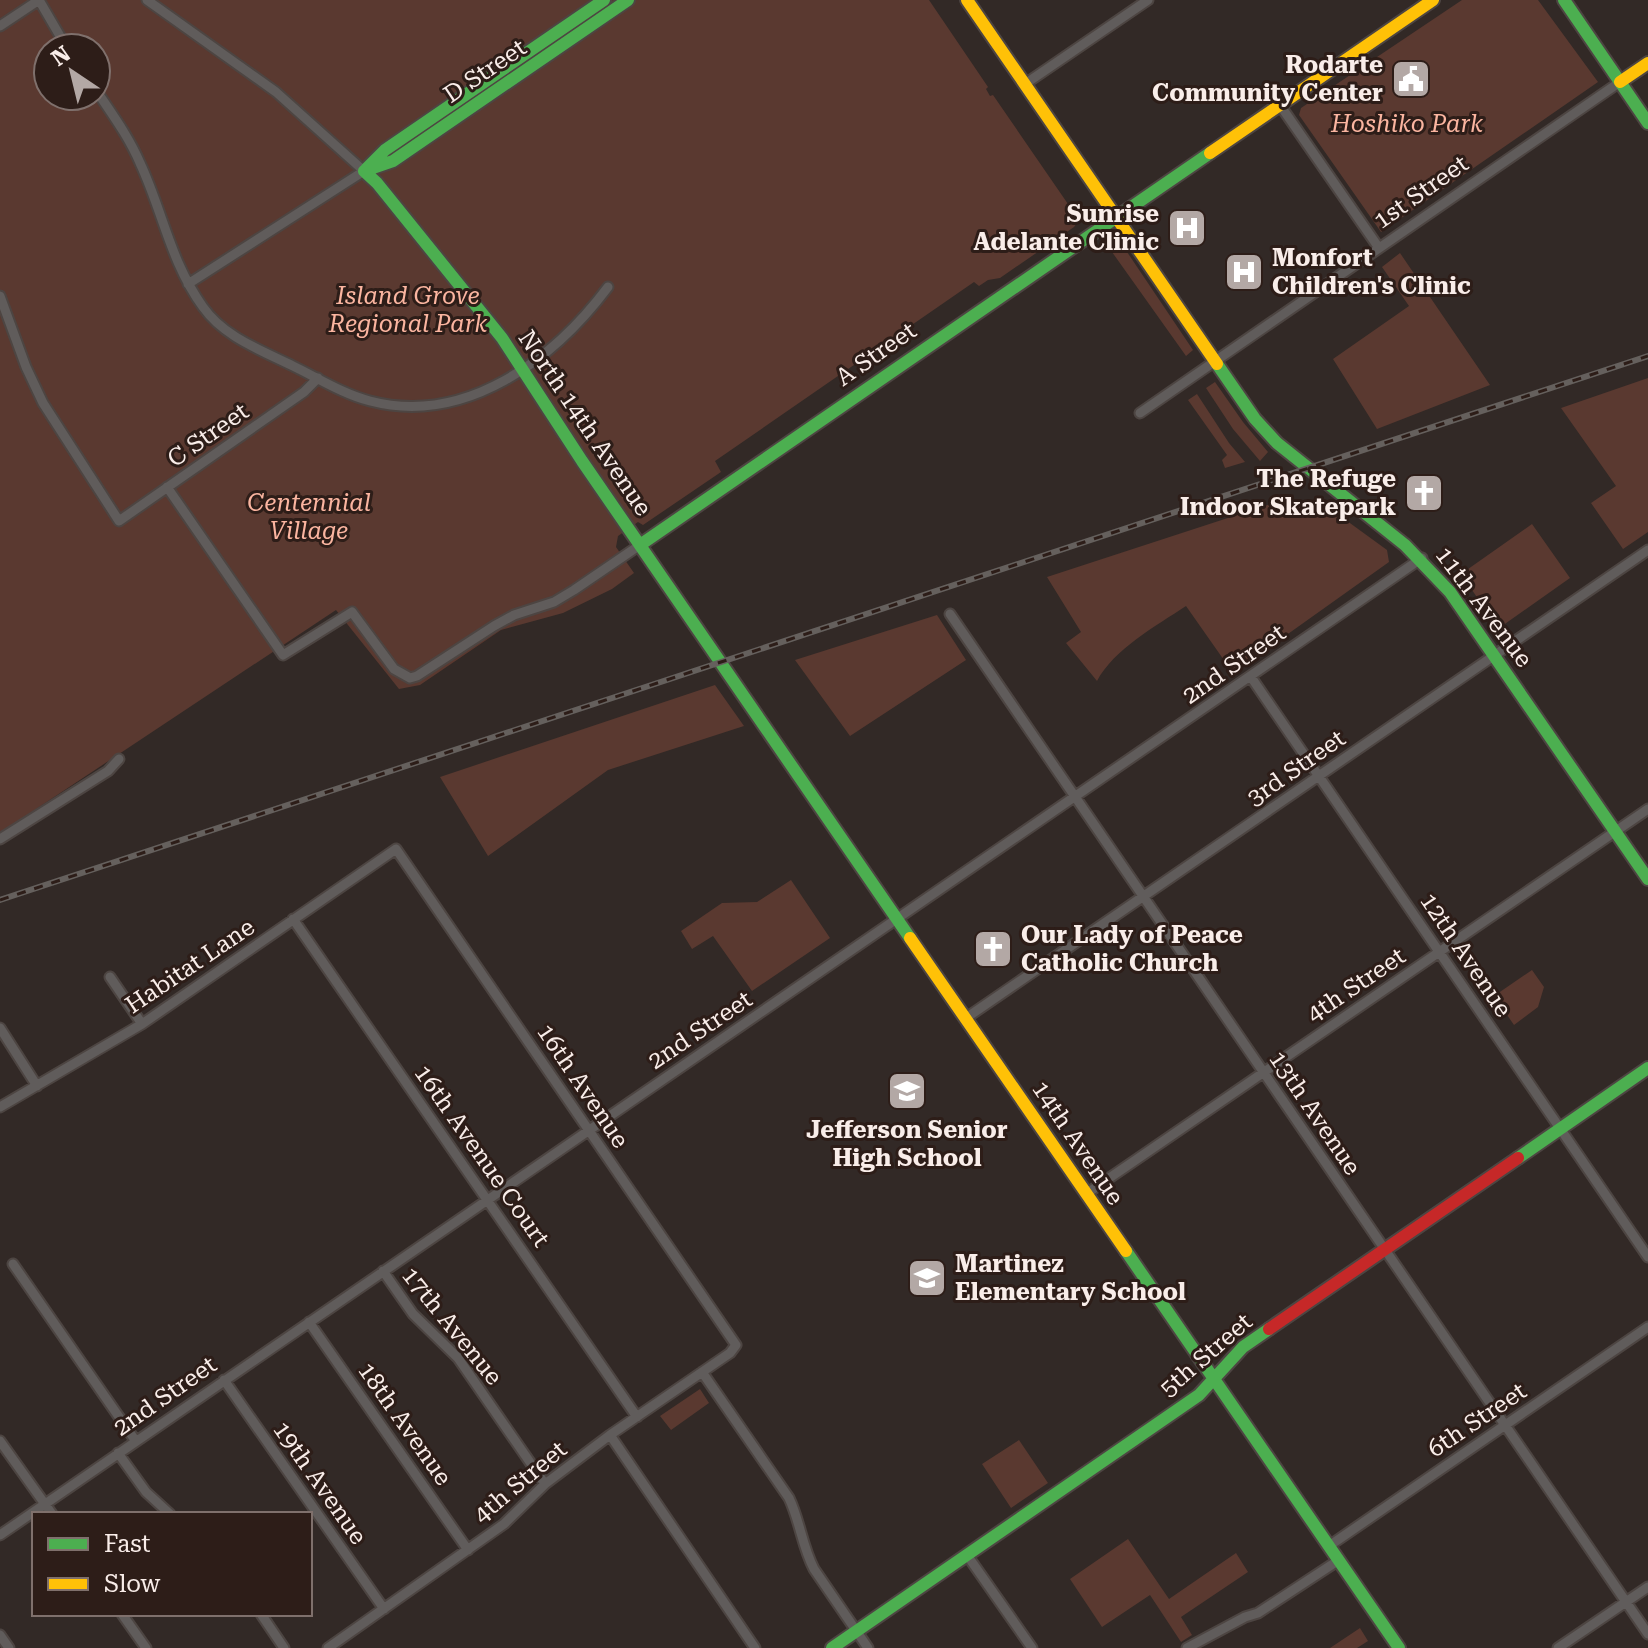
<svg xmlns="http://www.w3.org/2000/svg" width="1648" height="1648" viewBox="0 0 1648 1648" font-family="'Roboto Serif',serif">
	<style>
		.green { fill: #5a3930; fill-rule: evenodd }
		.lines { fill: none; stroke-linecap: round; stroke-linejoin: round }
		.street-casing { stroke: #4d4542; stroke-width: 13 }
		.fast-casing { stroke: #4d4542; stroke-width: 16 }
		.slow-casing { stroke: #4d4542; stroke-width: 16 }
		.jam-casing { stroke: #4d4542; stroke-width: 16 }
		.street { stroke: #605c5b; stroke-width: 9 }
		.fast { stroke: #4caf50; stroke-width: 12 }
		.slow { stroke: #ffc107; stroke-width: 12 }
		.jam { stroke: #c62828; stroke-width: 12 }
		.rail-casing { stroke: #65605d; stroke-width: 6 }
		.rail { stroke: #2d1d18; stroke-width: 3; stroke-dasharray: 9; stroke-linecap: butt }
		.labels { text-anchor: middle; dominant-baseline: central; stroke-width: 6; stroke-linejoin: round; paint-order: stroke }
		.poi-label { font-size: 24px; font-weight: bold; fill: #f9ede9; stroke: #2d1d18; text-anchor: end }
		.street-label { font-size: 24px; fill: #f9ede9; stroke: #2d1d18 }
		.park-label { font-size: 24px; font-style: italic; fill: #fbb5a0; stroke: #2d1d18 }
	</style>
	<rect width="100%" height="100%" fill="#322926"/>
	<path class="green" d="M0,0H929L988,87L986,89L990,96L993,95L1079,220L1074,227L1000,278L988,280L979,286L974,282L715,461L721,472L643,525L638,522L618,536L616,547L634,573L612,589L563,613L501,630L420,685L399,689L336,610L0,833ZM48,48H96V96H48Z
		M1462,0H1538L1598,82L1381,232L1299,115L1301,108Z
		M1119,240L1193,350L1186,356L1112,252Z
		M1400,253L1490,385L1377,429L1333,359L1409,306L1382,267Z
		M1648,378V532L1623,549L1591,503L1616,486L1561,408Z
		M1215,382L1243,422L1268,452L1260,461L1233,429L1206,388Z
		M1197,394L1229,443L1245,462L1225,468L1222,460L1227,455L1188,400Z
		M1286,499L1321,502L1387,550L1389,562L1233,673L1186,606C1156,626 1114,649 1097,681L1066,643L1081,632L1047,577Z
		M1532,524L1570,578L1502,626L1496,625L1461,574Z
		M937,615L966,660L850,736L795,660Z
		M715,685L744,726L608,770L488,856L440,777Z
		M791,880L830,938L752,991L713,936L692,949L681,931L722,903L757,902Z
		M1532,970L1544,987L1538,1007L1514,1025L1494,996Z
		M700,1389L709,1403L671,1430L660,1416Z
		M1019,1440L1048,1483L1011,1508L982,1464Z
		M1128,1539L1169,1599L1236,1553L1248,1572L1181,1617L1192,1635L1181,1642L1150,1595L1102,1627L1070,1579Z
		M1360,1628L1368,1641L1357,1648H1330Z"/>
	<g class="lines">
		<defs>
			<path id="street" d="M39,0L67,48
				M147,0L276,92L364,171L188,284
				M0,26L39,0
				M1025,84L1148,0
				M96,90C112,114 129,137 140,163C163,212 170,261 203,307C224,337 261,350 293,366C318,378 343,394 370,401C466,426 554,359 608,287
				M1280,105L1379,248
				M0,296L26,367L43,403L119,521L304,392L318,378
				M1140,413L1620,82
				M167,487L283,655L352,612L394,669L410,678L417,676L494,626L514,615L554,602L574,590L640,545
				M950,614L1648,1634
				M1251,677L1648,1257
				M0,839L108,771L119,759
				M293,919L637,1417
				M110,977L142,1024
				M966,1018L1648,550
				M0,1028L37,1086
				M0,1107L142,1024L396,849L736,1345L730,1353L610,1435L545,1484L504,1524L328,1648
				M1086,1194L1648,809
				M13,1264L135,1440
				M383,1271L413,1314L458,1358L545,1484
				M309,1322L468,1550
				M702,1372L789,1498C800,1521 802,1546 814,1569L868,1648
				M224,1380L384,1609
				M610,1435L755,1648
				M0,1441L52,1514
				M118,1453L146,1492L170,1514
				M0,1535L1422,558
				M1329,1546L1648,1327
				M967,1555L1032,1648
				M122,1614L146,1648
				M261,1614L284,1648
				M0,1635L9,1648
				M1187,1648L1245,1617L1258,1613L1339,1560
				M1558,1648L1648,1587"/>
			<path id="fast" d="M1564,0L1648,123
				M366,169L385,150L604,0
				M364,171L377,183L502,338L582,461L910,938
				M364,171L393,161L628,0
				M1217,364L1255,419L1277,443L1405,545L1450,592L1648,879
				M640,545L1210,153
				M1518,1158L1648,1068
				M1126,1251L1399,1648
				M832,1648L1199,1395L1243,1347L1269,1329"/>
			<path id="slow" d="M967,0L1217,364
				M1620,82L1648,63
				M1210,153L1433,0
				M910,938L1126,1251"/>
			<path id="jam" d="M1269,1329L1518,1158"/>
		</defs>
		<use href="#street" class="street-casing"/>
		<use href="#fast" class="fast-casing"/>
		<use href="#slow" class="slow-casing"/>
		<use href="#jam" class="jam-casing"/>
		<use href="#street" class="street"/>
		<use href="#fast" class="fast"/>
		<use href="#slow" class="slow"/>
		<use href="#jam" class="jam"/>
		<defs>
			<path id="rail" d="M0,900L1648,356"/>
		</defs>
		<use href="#rail" class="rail-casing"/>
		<use href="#rail" class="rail"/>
	</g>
	<defs>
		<symbol id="civic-square" viewBox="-11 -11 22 22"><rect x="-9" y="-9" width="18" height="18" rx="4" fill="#b3a8a5" stroke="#2d1d18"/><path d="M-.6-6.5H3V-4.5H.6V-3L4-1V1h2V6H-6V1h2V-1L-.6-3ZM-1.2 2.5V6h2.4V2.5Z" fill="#fff"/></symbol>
		<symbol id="hospital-square" viewBox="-11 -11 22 22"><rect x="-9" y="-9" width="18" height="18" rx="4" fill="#b3a8a5" stroke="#2d1d18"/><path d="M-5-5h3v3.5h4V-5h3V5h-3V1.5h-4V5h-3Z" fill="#fff"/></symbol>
		<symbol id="church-square" viewBox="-11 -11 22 22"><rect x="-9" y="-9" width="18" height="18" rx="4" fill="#b3a8a5" stroke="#2d1d18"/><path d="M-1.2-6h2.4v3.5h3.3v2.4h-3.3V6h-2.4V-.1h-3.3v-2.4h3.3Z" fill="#fff"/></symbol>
		<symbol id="school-square" viewBox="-11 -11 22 22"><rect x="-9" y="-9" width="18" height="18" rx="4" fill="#b3a8a5" stroke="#2d1d18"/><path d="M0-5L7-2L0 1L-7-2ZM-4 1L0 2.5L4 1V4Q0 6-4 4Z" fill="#fff"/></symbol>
	</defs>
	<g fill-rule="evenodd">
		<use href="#civic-square" x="1389" y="57" width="44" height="44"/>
		<use href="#hospital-square" x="1165" y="206" width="44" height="44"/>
		<use href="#hospital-square" x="1222" y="250" width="44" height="44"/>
		<use href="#church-square" x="1402" y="471" width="44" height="44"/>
		<use href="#church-square" x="971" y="927" width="44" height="44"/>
		<use href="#school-square" x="885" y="1069" width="44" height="44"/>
		<use href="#school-square" x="905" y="1256" width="44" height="44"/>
	</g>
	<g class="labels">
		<g class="poi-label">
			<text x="1383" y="65">Rodarte<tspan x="1383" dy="28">Community Center</tspan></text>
			<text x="1159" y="214">Sunrise<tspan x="1159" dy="28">Adelante Clinic</tspan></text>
			<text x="1272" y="258" text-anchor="start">Monfort<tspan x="1272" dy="28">Children's Clinic</tspan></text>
			<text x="1396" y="479">The Refuge<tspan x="1396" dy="28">Indoor Skatepark</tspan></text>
			<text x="1021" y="935" text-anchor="start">Our Lady of Peace<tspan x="1021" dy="28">Catholic Church</tspan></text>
			<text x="907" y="1130" text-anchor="middle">Jefferson Senior<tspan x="907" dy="28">High School</tspan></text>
			<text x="955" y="1264" text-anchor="start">Martinez<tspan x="955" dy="28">Elementary School</tspan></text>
		</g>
		<g class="street-label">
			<text transform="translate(485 71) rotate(-34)">D Street</text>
			<text transform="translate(1421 192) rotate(-35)">1st Street</text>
			<text transform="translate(876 354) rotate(-35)">A Street</text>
			<text transform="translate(585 423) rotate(56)">North 14th Avenue</text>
			<text transform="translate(208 435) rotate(-35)">C Street</text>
			<text transform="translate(1484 607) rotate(53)">11th Avenue</text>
			<text transform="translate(1234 664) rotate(-35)">2nd Street</text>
			<text transform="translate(1296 768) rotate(-35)">3rd Street</text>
			<text transform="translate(1466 955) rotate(56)">12th Avenue</text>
			<text transform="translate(190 966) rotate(-34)">Habitat Lane</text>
			<text transform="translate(1356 985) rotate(-34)">4th Street</text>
			<text transform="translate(700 1030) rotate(-34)">2nd Street</text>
			<text transform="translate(583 1086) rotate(56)">16th Avenue</text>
			<text transform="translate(1315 1113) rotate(56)">13th Avenue</text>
			<text transform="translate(1078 1143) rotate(56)">14th Avenue</text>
			<text transform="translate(482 1156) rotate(55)">16th Avenue Court</text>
			<text transform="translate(452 1326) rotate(51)">17th Avenue</text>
			<text transform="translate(1206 1355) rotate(-41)">5th Street</text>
			<text transform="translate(165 1396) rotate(-35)">2nd Street</text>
			<text transform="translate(1477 1420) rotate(-34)">6th Street</text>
			<text transform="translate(405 1424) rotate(55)">18th Avenue</text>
			<text transform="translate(520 1482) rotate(-40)">4th Street</text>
			<text transform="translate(320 1483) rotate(55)">19th Avenue</text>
		</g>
		<g class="park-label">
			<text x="1407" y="124">Hoshiko Park</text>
			<text x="408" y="296">Island Grove<tspan x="408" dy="28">Regional Park</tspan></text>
			<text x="309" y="503">Centennial<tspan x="309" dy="28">Village</tspan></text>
		</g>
	</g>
	<rect x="32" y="1512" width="280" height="104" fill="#2d1d18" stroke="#7f706c" stroke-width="2"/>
	<rect x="48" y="1538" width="40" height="12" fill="#4caf50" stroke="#7f706c" stroke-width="2"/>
	<text x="104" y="1552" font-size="24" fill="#f9ede9">Fast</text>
	<rect x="48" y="1578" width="40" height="12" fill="#ffc107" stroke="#7f706c" stroke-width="2"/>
	<text x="104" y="1592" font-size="24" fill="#f9ede9">Slow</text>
	<g transform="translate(72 72) rotate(325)"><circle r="38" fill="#2d1d18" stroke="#7f706c" stroke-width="2"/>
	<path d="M0-6L14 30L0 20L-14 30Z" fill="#b3a8a5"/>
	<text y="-12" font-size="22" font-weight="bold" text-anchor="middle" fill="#f9ede9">N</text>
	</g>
</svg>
